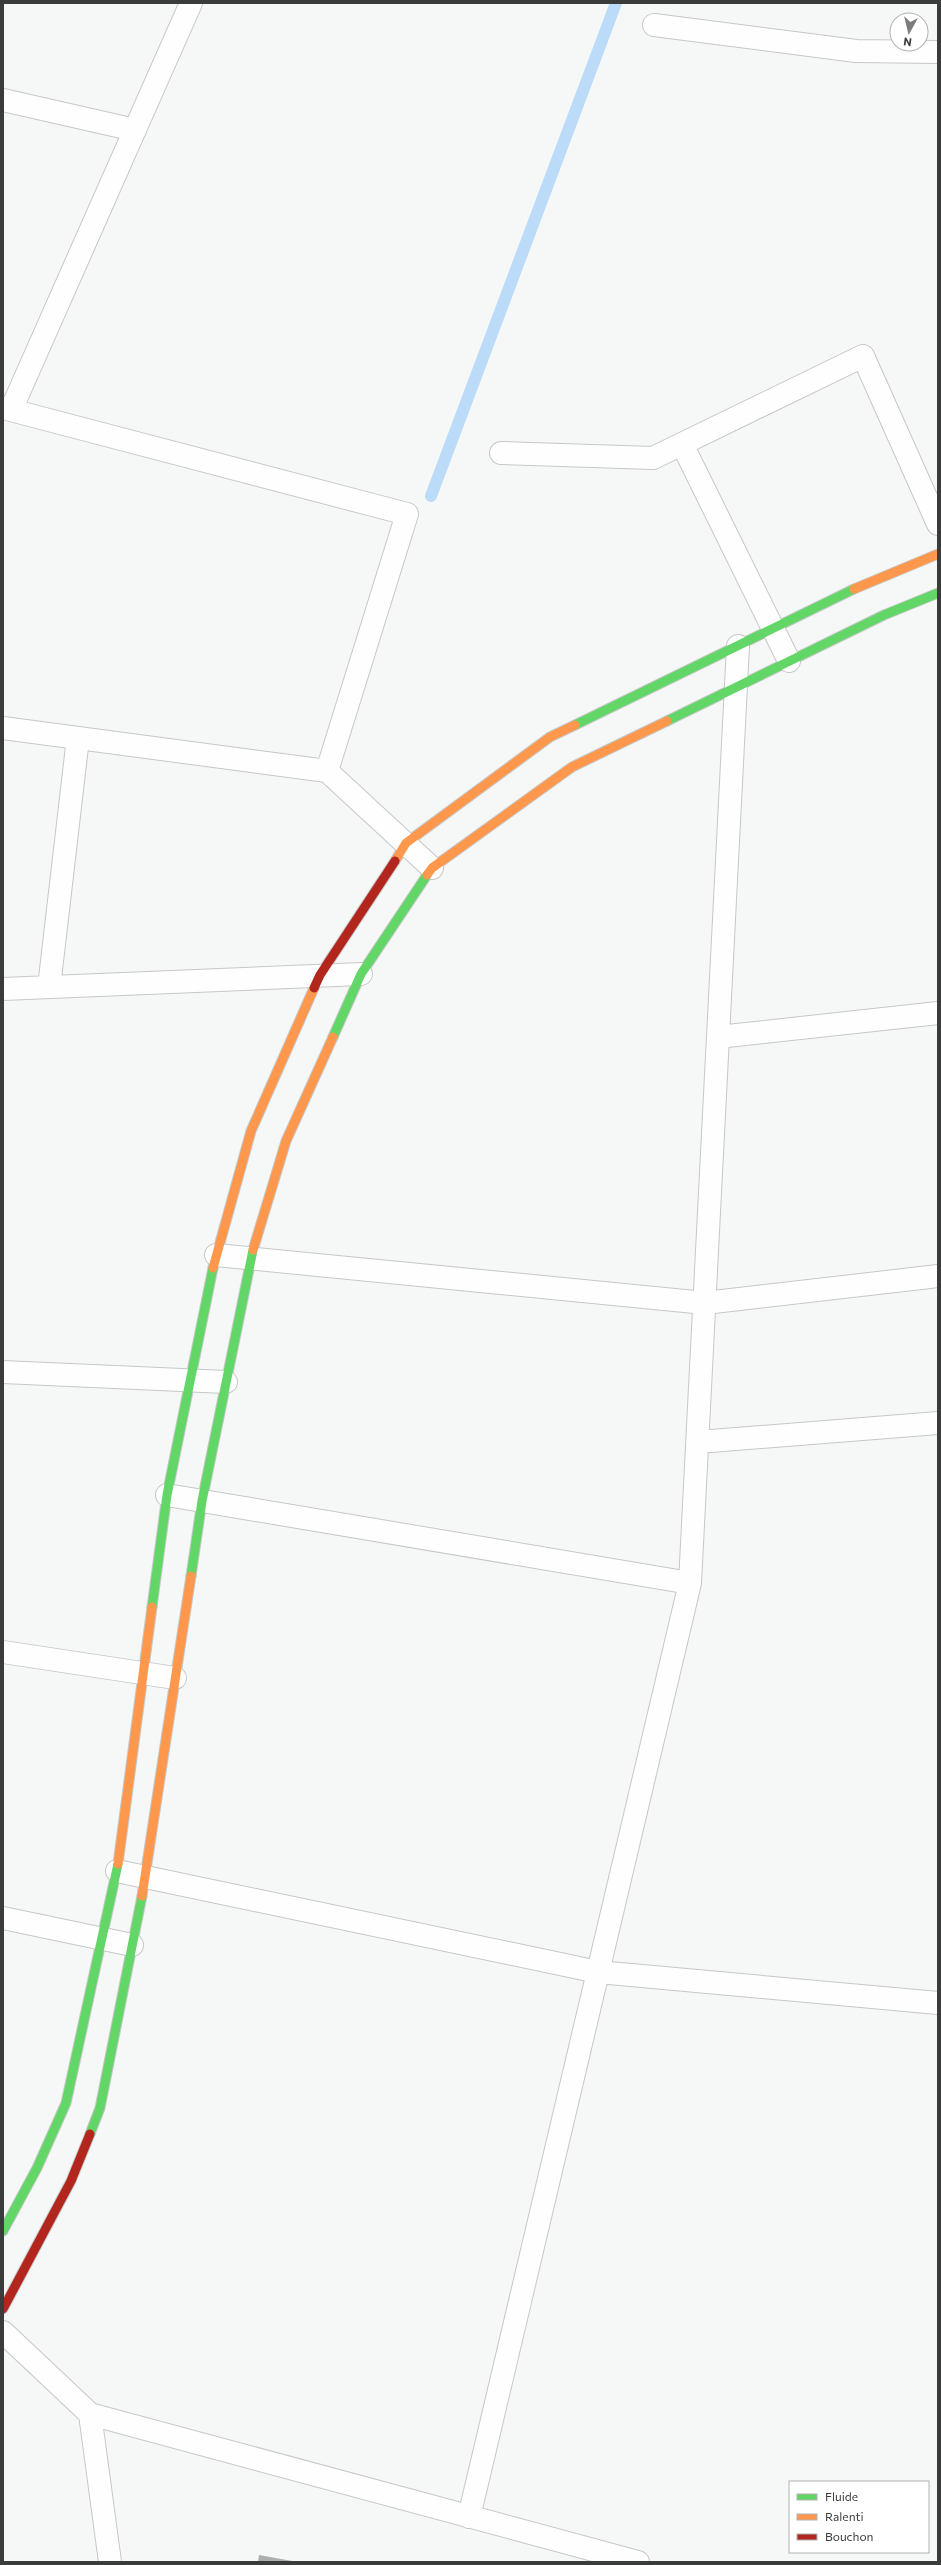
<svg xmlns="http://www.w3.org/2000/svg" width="941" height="2565" viewBox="0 0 941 2565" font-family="Commissioner,sans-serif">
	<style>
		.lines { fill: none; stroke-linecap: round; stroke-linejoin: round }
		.stream { stroke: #bbdbf8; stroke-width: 12 }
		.building { fill: #adafae }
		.street-casing { stroke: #c6c8c7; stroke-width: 24 }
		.fast-casing { stroke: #c6c8c7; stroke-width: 11 }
		.slow-casing { stroke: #c6c8c7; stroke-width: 11 }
		.jam-casing { stroke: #c6c8c7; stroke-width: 11 }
		.street { stroke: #fefefe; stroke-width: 22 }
		.fast { stroke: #63d668; stroke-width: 9 }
		.slow { stroke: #ff974d; stroke-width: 9 }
		.jam { stroke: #b3261e; stroke-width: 9 }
	</style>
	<rect width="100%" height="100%" fill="#f5f8f7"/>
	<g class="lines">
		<path class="stream" d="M431,496L616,3"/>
	</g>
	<path class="building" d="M259,2555L292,2561V2562H258Z"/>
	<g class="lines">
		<defs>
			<path id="street" d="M654,25L856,51L938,52
				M3,100L135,130
				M3,408L407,514L327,771
				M11,410L191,3
				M682,444L789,661
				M501,453L653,458L863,356L938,524
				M3,728L327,771L432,868
				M49,987L78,738
				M3,989L361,974
				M718,1037L938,1013
				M216,1255L705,1303L938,1276
				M3,1372L226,1382
				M698,1442L938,1423
				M167,1495L690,1583
				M3,1652L175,1678
				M117,1871L598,1972L938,2003
				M3,1918L132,1945
				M3,2332L90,2414L638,2562
				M90,2414L110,2562
				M469,2517L690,1583L738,646"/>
			<path id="fast" d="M667,721L884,615L938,593
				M575,725L854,589
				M333,1037L361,974L427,875
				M191,1576L202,1501L253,1250
				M152,1607L167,1495L213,1268
				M90,2134L100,2108L142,1896
				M3,2231L37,2168L66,2103L118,1864"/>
			<path id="slow" d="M854,589L938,554
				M395,861L406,843L550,737L575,725
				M427,875L432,868L572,767L667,721
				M253,1250L286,1141L333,1037
				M213,1268L251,1131L314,988
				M118,1864L152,1607
				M142,1896L191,1576"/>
			<path id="jam" d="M314,988L320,975L395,861
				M3,2309L71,2181L90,2134"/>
		</defs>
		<use href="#street" class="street-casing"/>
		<use href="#fast" class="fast-casing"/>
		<use href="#slow" class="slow-casing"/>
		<use href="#jam" class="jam-casing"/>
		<use href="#street" class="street"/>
		<use href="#fast" class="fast"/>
		<use href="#slow" class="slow"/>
		<use href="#jam" class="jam"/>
	</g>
	<rect width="941" height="2565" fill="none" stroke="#3a3b3b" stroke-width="8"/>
	<rect x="789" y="2481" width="140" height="72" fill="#ffffff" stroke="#b0b1b1"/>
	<rect x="797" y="2494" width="20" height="6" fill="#63d668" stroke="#b0b1b1"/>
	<text x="825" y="2501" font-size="12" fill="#3a3b3b">Fluide</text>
	<rect x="797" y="2514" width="20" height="6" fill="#ff974d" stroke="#b0b1b1"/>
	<text x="825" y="2521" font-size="12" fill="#3a3b3b">Ralenti</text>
	<rect x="797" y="2534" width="20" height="6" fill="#b3261e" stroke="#b0b1b1"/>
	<text x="825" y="2541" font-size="12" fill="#3a3b3b">Bouchon</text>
	<g transform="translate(909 32) rotate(188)"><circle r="19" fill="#ffffff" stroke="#b0b1b1"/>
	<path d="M0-3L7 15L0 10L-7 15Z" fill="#7b7d7d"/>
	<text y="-6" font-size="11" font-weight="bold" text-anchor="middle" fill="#3a3b3b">N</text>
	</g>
</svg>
